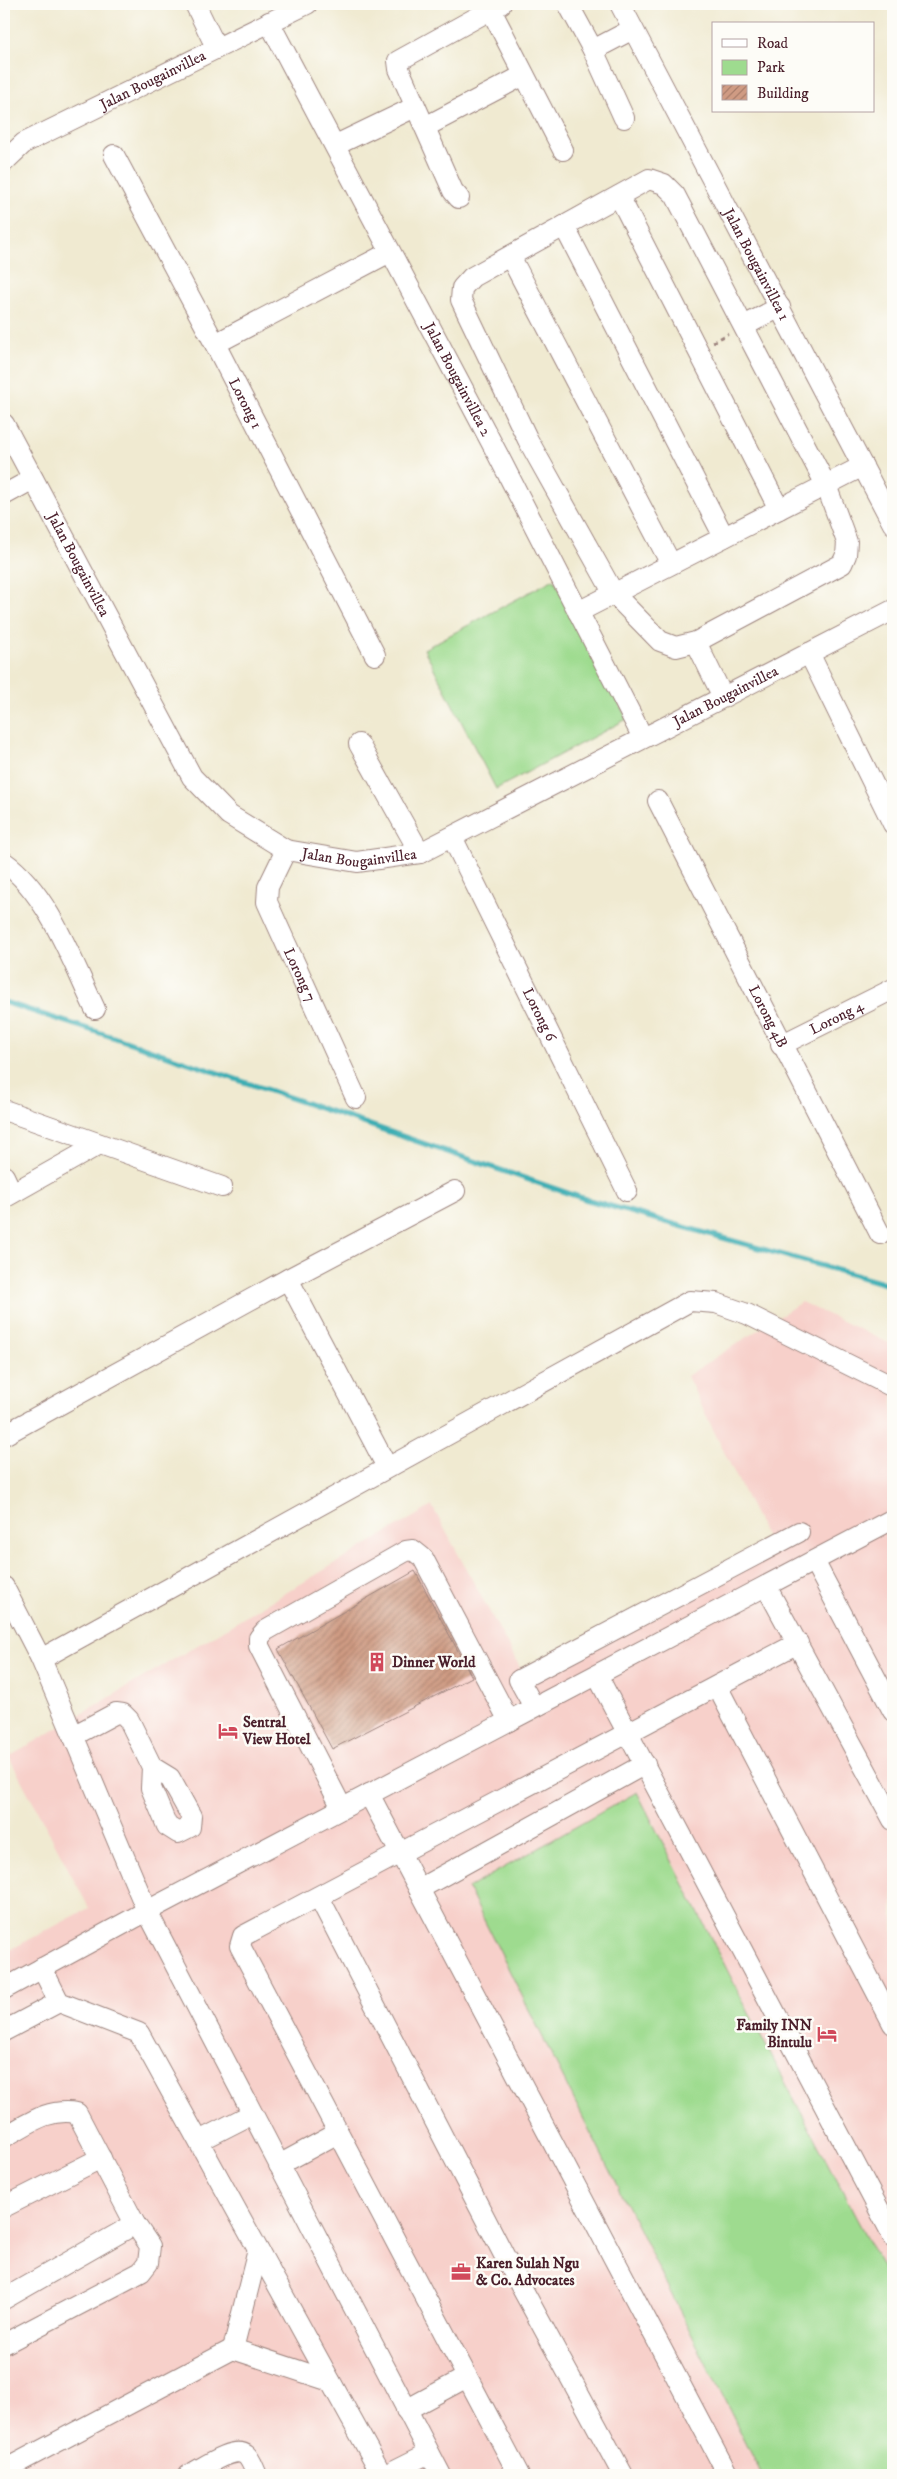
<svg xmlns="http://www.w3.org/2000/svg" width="897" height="2479" viewBox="0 0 897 2479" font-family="'IM FELL DW Pica',serif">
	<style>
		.built { fill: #f7d0ca }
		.green { fill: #9edb8f; stroke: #747d5d }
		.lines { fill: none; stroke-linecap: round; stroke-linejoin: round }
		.stream { stroke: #3caeb4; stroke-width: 5.5 }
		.building { fill: url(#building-hatch) }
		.minor-casing { stroke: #9d847e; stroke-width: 22 }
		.path { stroke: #9d847e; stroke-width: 3; stroke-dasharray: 4 4; stroke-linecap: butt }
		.minor { stroke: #fff; stroke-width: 20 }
		.labels { text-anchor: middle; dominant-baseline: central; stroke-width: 5; stroke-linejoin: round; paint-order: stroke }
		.street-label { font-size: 15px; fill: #4a1f2b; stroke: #fdfcf7 }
		.poi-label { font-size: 15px; font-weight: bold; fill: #4a1f2b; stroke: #fdfcf7; text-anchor: start }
	</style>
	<defs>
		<pattern id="building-hatch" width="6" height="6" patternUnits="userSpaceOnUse" patternTransform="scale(1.25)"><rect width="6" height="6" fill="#cf9b83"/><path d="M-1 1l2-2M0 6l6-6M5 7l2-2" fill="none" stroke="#aa7e6b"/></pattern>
	</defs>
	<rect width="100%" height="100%" fill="#fdfcf7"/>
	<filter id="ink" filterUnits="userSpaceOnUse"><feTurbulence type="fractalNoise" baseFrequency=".02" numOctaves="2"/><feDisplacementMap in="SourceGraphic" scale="10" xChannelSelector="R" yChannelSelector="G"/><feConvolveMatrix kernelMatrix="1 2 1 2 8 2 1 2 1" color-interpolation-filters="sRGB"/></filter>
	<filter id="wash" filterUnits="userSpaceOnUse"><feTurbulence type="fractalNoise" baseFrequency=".0096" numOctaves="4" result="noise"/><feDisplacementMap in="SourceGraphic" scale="20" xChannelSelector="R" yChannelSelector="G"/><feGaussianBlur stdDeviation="1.12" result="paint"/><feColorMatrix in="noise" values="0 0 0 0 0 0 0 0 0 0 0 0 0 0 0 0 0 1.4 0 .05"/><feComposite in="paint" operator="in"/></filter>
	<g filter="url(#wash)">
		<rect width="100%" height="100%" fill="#f0ead1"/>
		<path class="built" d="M801,1302L893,1345V2475H4V1953L89,1908L9,1757L432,1506L529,1684L774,1554L687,1376Z"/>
		<path class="green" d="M554,579L627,719L496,789L424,649Z
			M637,1792L750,2015L893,2288V2475H762L468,1888Z"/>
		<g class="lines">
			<path class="stream" d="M4,1002L122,1040L585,1199L893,1286"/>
		</g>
		<g id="blocks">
			<path class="building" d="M415,1571L472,1677L332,1749L278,1649Z"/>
		</g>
	</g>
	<g filter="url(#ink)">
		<use href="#blocks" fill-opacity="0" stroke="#9d847e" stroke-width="1"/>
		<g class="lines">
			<defs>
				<g id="minor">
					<path d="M195,4L216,47"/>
					<path d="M568,4L593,50L624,118"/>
					<path id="s1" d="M620,4L893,524"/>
					<path d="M491,10L563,150"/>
					<path id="s2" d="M269,22L498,455L643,738"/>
					<path d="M593,50L633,29"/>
					<path d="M425,127L524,75"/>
					<path d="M336,145L415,107"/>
					<path id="s3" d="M114,155L215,344L375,655"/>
					<path id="s4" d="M4,162L24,143L307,4"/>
					<path d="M649,179L664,184L675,195L826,485L847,542L846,555L842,564L696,642L676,647L660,641L614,594L528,440L461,300L462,288L472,277Z"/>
					<path d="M619,196L779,509"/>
					<path d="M459,198L453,191L399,69L398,61L501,4"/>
					<path d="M564,226L724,537"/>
					<path d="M510,256L671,564"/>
					<path d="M744,326L780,307"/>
					<path d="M215,344L390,252"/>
					<path id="s5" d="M4,424L192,777L229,815L286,850L357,862L420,853L893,610"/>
					<path d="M4,495L33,479"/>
					<path d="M578,612L863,466"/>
					<path d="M696,642L723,697"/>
					<path d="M809,653L893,824"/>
					<path d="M359,744L420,853"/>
					<path id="s6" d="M658,801L880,1234"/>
					<path id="s7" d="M452,837L627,1191"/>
					<path id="s8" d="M286,850L268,887L267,902L356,1098"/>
					<path d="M4,862C48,893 72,961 95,1009"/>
					<path id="s9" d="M781,1045L893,989"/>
					<path d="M4,1110L222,1187"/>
					<path d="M4,1176L12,1193"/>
					<path d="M4,1198L98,1145"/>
					<path d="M288,1279L387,1467"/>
					<path d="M4,1435L288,1279L455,1191"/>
					<path d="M814,1561L893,1711"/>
					<path d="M766,1586L893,1820"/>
					<path d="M4,1587L41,1659L147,1911L441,2475"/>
					<path d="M41,1659L690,1301L716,1303L747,1314L893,1387"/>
					<path d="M597,1675L893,2236"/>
					<path d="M717,1686L893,2024"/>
					<path d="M534,1707L519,1680L799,1532"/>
					<path d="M73,1736L116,1713L123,1714L129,1720L152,1767L170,1778L191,1816L190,1827L178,1833L167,1826L151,1788L152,1767"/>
					<path d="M369,1794L728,2475"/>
					<path d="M342,1808L259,1646V1638L265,1631L406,1551L413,1550L423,1558L509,1721"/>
					<path d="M419,1889L645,1764"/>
					<path d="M319,1897L504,2255L623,2475"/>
					<path d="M42,1968L59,2002L139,2033L382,2475"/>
					<path d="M4,1989L147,1911L893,1519"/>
					<path d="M4,2031L59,2002"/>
					<path d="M4,2137C30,2123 47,2108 77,2113L135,2224L150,2246L148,2263L141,2272L4,2344"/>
					<path d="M199,2141L252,2114"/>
					<path d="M279,2165L338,2133"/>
					<path d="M4,2207L101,2158"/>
					<path d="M4,2299L135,2224"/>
					<path d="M233,2349L258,2250"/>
					<path d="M406,2410L467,2377"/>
					<path d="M4,2470L233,2349L330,2381"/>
					<path d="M189,2475C201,2469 234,2445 246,2455C251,2459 254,2469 257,2475"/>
					<path d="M385,2475L429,2453"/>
					<path d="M519,2475L240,1946L243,1936L798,1643"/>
				</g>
			</defs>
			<use href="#minor" class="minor-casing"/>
			<path class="path" d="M713,342L728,334"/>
			<use href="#minor" class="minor"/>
		</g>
	</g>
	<defs>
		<symbol id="building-bare" viewBox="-9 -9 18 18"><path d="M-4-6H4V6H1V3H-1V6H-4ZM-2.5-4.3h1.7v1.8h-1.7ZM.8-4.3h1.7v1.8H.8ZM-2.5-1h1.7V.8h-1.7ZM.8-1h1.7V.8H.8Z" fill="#d1495b" stroke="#fdfcf7" stroke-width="2.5" paint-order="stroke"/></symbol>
		<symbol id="hotel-bare" viewBox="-9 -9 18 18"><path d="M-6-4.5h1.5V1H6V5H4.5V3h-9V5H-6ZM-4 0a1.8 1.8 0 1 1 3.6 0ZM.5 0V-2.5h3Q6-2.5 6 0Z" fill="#d1495b" stroke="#fdfcf7" stroke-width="2.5" paint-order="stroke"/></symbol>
		<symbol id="office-bare" viewBox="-9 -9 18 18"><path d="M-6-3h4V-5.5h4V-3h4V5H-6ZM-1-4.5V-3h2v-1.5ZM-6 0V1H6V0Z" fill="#d1495b" stroke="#fdfcf7" stroke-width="2.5" paint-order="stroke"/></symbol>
	</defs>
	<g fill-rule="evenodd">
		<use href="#building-bare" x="363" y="1648" width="28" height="28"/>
		<use href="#hotel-bare" x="214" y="1717" width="28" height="28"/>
		<use href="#hotel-bare" x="813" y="2020" width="28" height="28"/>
		<use href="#office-bare" x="447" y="2258" width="28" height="28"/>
	</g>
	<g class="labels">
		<g class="street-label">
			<text stroke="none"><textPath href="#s4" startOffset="171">Jalan Bougainvillea</textPath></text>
			<text stroke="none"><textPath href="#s1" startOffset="294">Jalan Bougainvillea 1</textPath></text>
			<text stroke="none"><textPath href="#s2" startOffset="404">Jalan Bougainvillea 2</textPath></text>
			<text stroke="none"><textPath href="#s3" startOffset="281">Lorong 1</textPath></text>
			<text stroke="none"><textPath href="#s5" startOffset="159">Jalan Bougainvillea</textPath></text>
			<text stroke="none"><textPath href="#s5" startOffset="999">Jalan Bougainvillea</textPath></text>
			<text stroke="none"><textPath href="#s5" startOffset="594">Jalan Bougainvillea</textPath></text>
			<text stroke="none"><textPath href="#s8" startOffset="136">Lorong 7</textPath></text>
			<text stroke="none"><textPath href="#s7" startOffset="198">Lorong 6</textPath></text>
			<text stroke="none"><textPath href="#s9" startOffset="62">Lorong 4</textPath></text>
			<text stroke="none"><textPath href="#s6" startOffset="242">Lorong 4B</textPath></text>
		</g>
		<g class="poi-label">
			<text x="392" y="1662">Dinner World</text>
			<text x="243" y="1722">Sentral<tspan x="243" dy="17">View Hotel</tspan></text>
			<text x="812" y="2025" text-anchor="end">Family INN<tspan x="812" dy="17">Bintulu</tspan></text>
			<text x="476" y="2263">Karen Sulah Ngu<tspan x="476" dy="17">&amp; Co. Advocates</tspan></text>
		</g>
	</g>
	<rect width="897" height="2479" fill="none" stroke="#fdfcf7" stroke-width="20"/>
	<rect x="712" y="22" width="162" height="90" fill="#fdfcf7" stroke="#b5a4a5"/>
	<rect x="722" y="39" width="25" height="8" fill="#ffffff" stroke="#b5a4a5"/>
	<text x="757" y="48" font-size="15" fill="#4a1f2b">Road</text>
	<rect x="722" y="60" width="25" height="15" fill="#9edb8f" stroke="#b5a4a5"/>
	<text x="757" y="72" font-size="15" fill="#4a1f2b">Park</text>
	<rect x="722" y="85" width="25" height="15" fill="url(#building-hatch)" stroke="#b5a4a5"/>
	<text x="757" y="98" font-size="15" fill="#4a1f2b">Building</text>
</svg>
